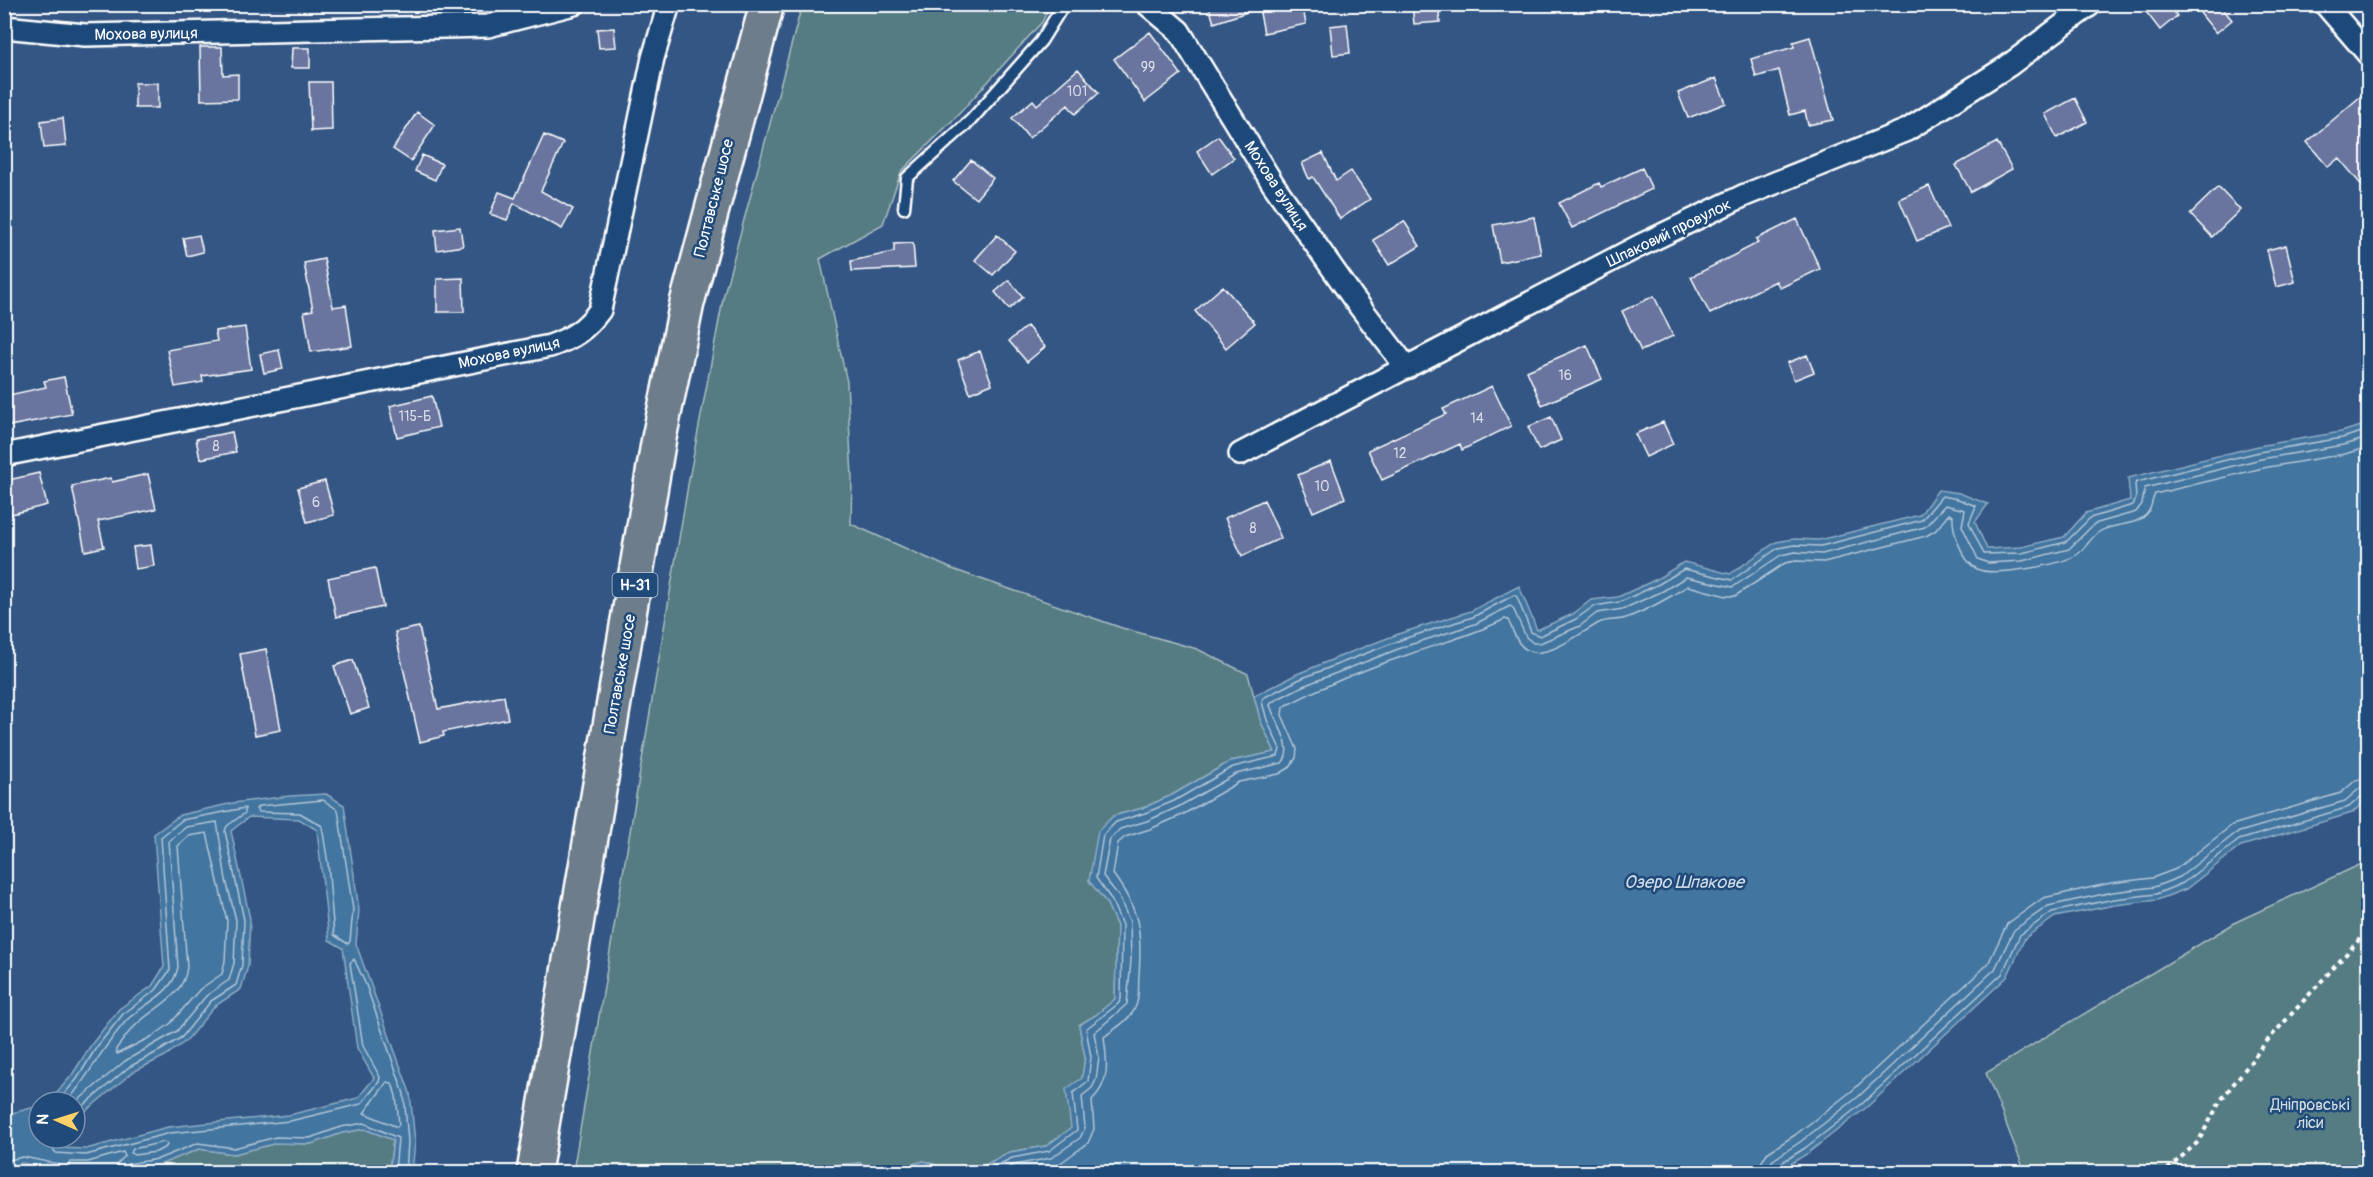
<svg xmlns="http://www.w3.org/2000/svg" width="2373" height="1177" viewBox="0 0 2373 1177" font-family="Pangolin,sans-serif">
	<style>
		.green { fill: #547c83; stroke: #aabec1; stroke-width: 1.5 }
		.water { fill: #42749f; stroke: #8eacc5; stroke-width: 1.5 }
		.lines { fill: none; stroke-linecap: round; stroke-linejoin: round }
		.shore { stroke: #b3c7d9; stroke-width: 1.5 }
		.building { fill: #69759f; stroke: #fff; stroke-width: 1.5 }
		.lane-casing { stroke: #fff; stroke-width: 15 }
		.street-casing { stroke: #fff; stroke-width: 26 }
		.primary-casing { stroke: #fff; stroke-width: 38 }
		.path { stroke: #fff; stroke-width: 4; stroke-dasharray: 4.5 4.5; stroke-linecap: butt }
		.lane { stroke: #1f4a7a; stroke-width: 10 }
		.street { stroke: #1f4a7a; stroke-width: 21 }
		.primary { stroke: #6d7d8c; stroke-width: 33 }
		.labels { text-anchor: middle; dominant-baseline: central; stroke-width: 5; stroke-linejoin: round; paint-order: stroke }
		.number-label { font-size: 14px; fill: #dadce7 }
		.shield { fill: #1f4a7a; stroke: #bcc9d7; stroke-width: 1.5 }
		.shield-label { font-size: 15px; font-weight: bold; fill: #fff }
		.street-label { font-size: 16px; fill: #fff; stroke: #1f4a7a }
		.park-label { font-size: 16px; fill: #d4dee0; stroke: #1f4a7a }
		.water-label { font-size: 18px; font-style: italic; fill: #d0dce7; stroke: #1f4a7a }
	</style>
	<rect width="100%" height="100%" fill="#345684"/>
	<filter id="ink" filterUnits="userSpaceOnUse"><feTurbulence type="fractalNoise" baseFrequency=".0167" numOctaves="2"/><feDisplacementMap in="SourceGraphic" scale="12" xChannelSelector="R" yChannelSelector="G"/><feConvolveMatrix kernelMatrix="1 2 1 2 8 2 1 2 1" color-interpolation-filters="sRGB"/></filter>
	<g filter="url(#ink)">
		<path class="green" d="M802,5H1050L1042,22L957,116L901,172L883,224L820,259L847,382L852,477L851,524L952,569L1122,628L1197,649L1248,674L1261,722L1275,752L1231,761L1172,795L1143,808L1113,816L1089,880L1106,902L1117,926L1115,999L1096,1015L1079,1025L1085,1057L1082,1078L1070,1109L1072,1128L1046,1146L1009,1152L974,1171H954L924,1161L883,1172L860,1163L823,1166L815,1172H573L689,479L724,294Z
			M2368,861V1172H2025L1986,1073L2238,921Z
			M365,1129L393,1140L389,1172H111L159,1165L199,1149L234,1154L277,1143L311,1144L342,1133Z
			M22,1163L61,1171L96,1172H5L4,1167Z"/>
		<path class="water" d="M2368,424V798L2352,813L2241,846L2186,889L2157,900L2115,905L2055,917L2025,938L2007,977L1867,1107L1808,1153L1778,1172H815L823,1166L860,1163L883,1172L924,1161L954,1171H974L1010,1152L1046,1146L1071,1128L1066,1089L1082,1078L1085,1057L1079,1025L1096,1015L1115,999L1117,926L1106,902L1089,881L1098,831L1113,816L1143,808L1172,795L1231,761L1275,752L1261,722L1254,696L1297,674L1351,652L1401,633L1471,611L1519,586L1537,630L1573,614L1591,600L1618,597L1657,579L1684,562L1730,574L1776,542L1794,539L1819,540L1920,515L1938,490L1959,493L1988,504L1975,522L1987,549L2021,547L2064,537L2086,513L2130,500L2128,478L2258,446L2341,432Z
			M326,794L344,805L359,910L356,944L410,1093L415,1142L412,1172H389L393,1140L365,1129L342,1133L311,1144L277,1143L234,1154L199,1149L159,1165L111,1172L61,1171L22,1163L5,1167V1115L39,1106V1138H58V1148L86,1149L168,1127L289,1115L358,1098L374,1078L357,1048L343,948L329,940L317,830L299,819L249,817L231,831L250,919L248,966L241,989L215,1006L186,1041L165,1056L133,1072L75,1120V1102H49L72,1075L91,1045L119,1009L152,986L164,967L154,834L180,815L233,803L290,796Z"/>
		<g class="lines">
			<path class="shore" d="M323,800L338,810L353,910L350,941L348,944L334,935L328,864L322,826L300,813L259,812L256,809L259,806Z
				M207,833L227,921L225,961L222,974L200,989L170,1024L153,1036L117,1054L116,1049C122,1042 127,1033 134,1027C153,1007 184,998 187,967L178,846L189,836Z
				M387,1082L392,1083L396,1096L399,1124L397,1127L364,1113Z
				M57,1102L77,1079L96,1048L123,1014L156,990L170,970L161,837L182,820L245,808V813L227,826L225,831L244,920L242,965L236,985L211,1001L182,1037L161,1050L129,1067L75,1113
				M67,1102C89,1076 104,1044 128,1019C146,1002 173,994 178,967L169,841L186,827L217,822L226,880L236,920L234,963L229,980L206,996L177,1031L125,1061L75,1103
				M52,1138V1148L56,1153L86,1155L170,1133L290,1121L361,1104L379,1082L380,1077L363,1046L350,963L354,959L366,985L404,1094L408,1142L406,1172
				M164,1142L167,1144L166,1147L156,1152L134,1155L131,1153L133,1149Z
				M4,1161L23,1157L58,1164L61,1167L62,1172
				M70,1172L69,1165L71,1162H88L123,1152L125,1156L117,1164L115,1172
				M123,1172L124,1168L127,1164L158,1159L198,1143L234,1148L276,1137L310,1138L341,1127L364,1123L398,1138L395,1172
				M984,1172L1012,1158L1049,1151L1077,1130L1073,1093L1088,1081L1091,1057L1086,1029L1118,1004L1121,999L1122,925L1111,899L1096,878L1103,835L1116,822L1145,813L1174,801L1233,767L1278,756L1280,749L1267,720L1262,702L1263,698L1300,679L1403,639L1473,617L1514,595L1517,597L1531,632L1540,636L1576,619L1594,606L1620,602L1659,584L1684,569L1732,580L1778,548L1794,545L1821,546L1922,520L1942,496L1958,499L1976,506L1969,523L1984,554L2022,553L2066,542L2090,518L2133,505L2136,499L2135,484L2137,482L2259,452L2342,438L2368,430
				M1000,1172L1014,1165L1051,1158L1080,1138L1085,1128L1082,1096L1092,1088L1096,1080L1099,1057L1094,1033L1127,1004L1131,960L1130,922L1118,895L1103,876L1110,839L1120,829L1147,821L1178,807L1236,774L1282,763C1296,748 1275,722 1270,705L1272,702L1303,686L1406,646L1475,624L1510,606L1513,608L1526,637L1533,643H1540L1580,626L1597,613L1623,609L1663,591L1686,577L1733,587L1781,555L1795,552L1822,554L1925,527L1945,505L1965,510L1962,526L1978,559L1988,563L2022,561L2069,549L2094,524L2136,512L2142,504L2145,488L2261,459L2343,445L2368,438
				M1024,1172L1055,1167L1088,1143L1094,1129L1092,1100C1111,1081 1107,1062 1104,1037C1114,1029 1130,1020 1135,1008C1140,999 1138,986 1139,976C1142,930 1140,911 1113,874L1118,843L1125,837L1150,829L1182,815L1239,782L1279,774L1289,768L1296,758L1297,749L1282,715L1283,707C1323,686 1367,668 1410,654C1443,642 1474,635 1505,619L1508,620C1514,632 1517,648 1532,652C1552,656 1582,632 1599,623C1607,619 1617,621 1626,618C1648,610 1668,598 1688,586L1726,596H1735L1785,563L1795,561L1824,562L1926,536L1936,530L1949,514L1953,516C1952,531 1962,561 1977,569C1993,577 2061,565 2076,555C2085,550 2090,538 2099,532C2114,522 2138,528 2149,511C2152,506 2152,499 2155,494L2263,468L2345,454L2368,447
				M1759,1172L1761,1163L1767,1153L1795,1135L1853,1090L1988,964L2007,924L2043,898L2111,883L2152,878L2176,869L2232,825L2341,793L2356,780L2368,778
				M1768,1172L1769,1166L1773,1160L1800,1142L1858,1097L1995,969L2014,930L2048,906L2113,892L2154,887L2180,877L2236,833L2345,801L2359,789L2368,787
				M1776,1172L1778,1165L1805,1148L1863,1103L2002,974L2020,935L2052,912L2114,899L2156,894L2183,883L2239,840L2349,807L2363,795L2368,794"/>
		</g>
		<path class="building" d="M1218,4H1302L1306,24L1264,33L1259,8L1214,23L1209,7Z
			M1412,4H1438L1440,22L1414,24Z
			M2140,4H2168L2177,16L2160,30Z
			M2212,4H2219L2232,20L2216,33L2200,13Z
			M1347,24L1350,53L1333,55L1330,26Z
			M614,28L616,47L599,48L597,29Z
			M1150,32L1181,74L1145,102L1114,59Z
			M1810,37L1833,120L1808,125L1805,111L1790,115L1779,70L1756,77L1751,59L1794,47L1793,42Z
			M200,47H222L223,75L238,74V99L201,100Z
			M292,48H310V68H291Z
			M1078,69L1099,93L1075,114L1068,105L1029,138L1012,118L1033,100L1037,105Z
			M1716,78L1726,103L1688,118L1678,93Z
			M309,82H331L332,130L311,131Z
			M135,83H158V108H135Z
			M2368,90V193L2339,158L2328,167L2307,142Z
			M2075,98L2087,122L2057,138L2045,114Z
			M417,112L435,125L411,161L393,149Z
			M63,118L66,146L44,148L41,121Z
			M544,135L563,143L541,191L573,209L562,229L514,203L507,220L490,214L499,192L515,198Z
			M1218,136L1234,158L1212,174L1197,151Z
			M1997,142L2012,169L1971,192L1956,165Z
			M1323,153L1336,181L1351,171L1370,199L1340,219L1313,177L1309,179L1302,163Z
			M422,155L442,164L435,180L415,171Z
			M971,160L993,178L976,199L953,181Z
			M1642,168L1652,189L1572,228L1559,203L1599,183L1601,187Z
			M1929,186L1948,228L1917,241L1899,199Z
			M2218,187L2240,210L2212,237L2190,214Z
			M1534,217L1541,254L1500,262L1493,225Z
			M1797,219L1820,269L1780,288L1776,281L1710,314L1691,277L1758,243L1756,239Z
			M1404,221L1420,246L1389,265L1373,240Z
			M460,227L463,246L437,250L435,230Z
			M199,235L203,252L187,256L183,238Z
			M997,235L1015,251L993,275L975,260Z
			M913,243L915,268L852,271L851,261L894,252V244Z
			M2286,245L2295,282L2276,287L2267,250Z
			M324,259L333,307L346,305L352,346L311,352L304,312L313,310L304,263Z
			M463,278L464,312H437V279Z
			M1009,280L1023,297L1009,309L995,292Z
			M1223,286L1255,323L1226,348L1195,311Z
			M1654,296L1673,336L1641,351L1622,311Z
			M1027,326L1045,347L1027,362L1009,341Z
			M245,327L251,369L202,376L203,382L175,387L167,350L217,341L215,331Z
			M1587,345L1602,379L1542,405L1527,371Z
			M279,350L283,369L264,373L260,354Z
			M980,351L992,384L970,393L958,360Z
			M1807,355L1814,372L1794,380L1787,363Z
			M64,377L72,414L4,427V396L46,387L44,381Z
			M1492,386L1511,426L1462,450L1460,444L1382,480L1368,450L1446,414L1443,409Z
			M432,396L439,427L397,437L390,406Z
			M1551,417L1561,440L1539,450L1528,427Z
			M1663,422L1673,444L1646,457L1635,434Z
			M232,432L236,452L200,459L196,439Z
			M1331,461L1345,498L1313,512L1298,475Z
			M39,473L47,505L8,515L4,502V481Z
			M148,474L156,509L98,521L104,547L85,551L72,486L111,478L112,482Z
			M325,481L334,515L307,522L298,488Z
			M1264,500L1281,538L1242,556L1225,518Z
			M151,545L154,566L136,569L133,547Z
			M375,568L383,607L336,617L328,578Z
			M419,627L438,709L504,696L508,719L443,732L444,736L420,742L395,632Z
			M266,649L281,730L255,735L240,654Z
			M353,660L369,708L350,714L334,666Z"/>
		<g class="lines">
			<defs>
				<path id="lane" d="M904,208L907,178L971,120L1041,41L1064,4"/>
				<path id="street" d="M1147,4L1179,31L1273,184L1354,299L1407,368
					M2325,4L2368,54
					M4,27L85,35L488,26L574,4
					M1240,454L1637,247L1745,195L1907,130L2008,66L2091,4
					M4,455L550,346C573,338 586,329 600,310L653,58L669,4"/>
				<path id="primary" d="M534,1172L659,438L687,303L767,4"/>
			</defs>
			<use href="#lane" class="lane-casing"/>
			<use href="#street" class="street-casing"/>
			<use href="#primary" class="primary-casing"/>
			<path class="path" d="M2159,1172L2168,1169L2198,1142L2221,1100L2267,1041L2368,930"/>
			<use href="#lane" class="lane"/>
			<use href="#street" class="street"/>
			<use href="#primary" class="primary"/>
		</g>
	</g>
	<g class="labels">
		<g class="number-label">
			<text x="1148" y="67">99</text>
			<text x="1077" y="91">101</text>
			<text x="1565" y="375">16</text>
			<text x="415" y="416">115-Б</text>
			<text x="1477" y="418">14</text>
			<text x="216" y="446">8</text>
			<text x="1400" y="453">12</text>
			<text x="1322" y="486">10</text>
			<text x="316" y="502">6</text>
			<text x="1253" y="528">8</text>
		</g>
		<rect class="shield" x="612.5" y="573" width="45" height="24" rx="4.5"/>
		<g class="shield-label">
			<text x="635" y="585">Н-31</text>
		</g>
		<g class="street-label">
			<text transform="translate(146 34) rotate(-1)">Мохова вулиця</text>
			<text transform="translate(1276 186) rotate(57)">Мохова вулиця</text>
			<text transform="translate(714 198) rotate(-76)">Полтавське шосе</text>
			<text transform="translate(1669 233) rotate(-26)">Шпаковий провулок</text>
			<text transform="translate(509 353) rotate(-12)">Мохова вулиця</text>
			<text transform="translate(620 674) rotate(-80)">Полтавське шосе</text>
		</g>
		<g class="park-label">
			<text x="2310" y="1105">Дніпровські<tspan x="2310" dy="18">ліси</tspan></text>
		</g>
		<g class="water-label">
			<text x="1684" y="882">Озеро Шпакове</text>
		</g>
	</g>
	<rect width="2373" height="1177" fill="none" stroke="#1f4a7a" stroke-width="24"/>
	<rect x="12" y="12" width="2349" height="1153" fill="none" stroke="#fff" stroke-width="2" filter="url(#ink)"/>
	<g transform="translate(57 1120) rotate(273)"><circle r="28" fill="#1f4a7a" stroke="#7992af" stroke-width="1.5"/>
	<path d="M0-4.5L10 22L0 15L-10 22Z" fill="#ffd166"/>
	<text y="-9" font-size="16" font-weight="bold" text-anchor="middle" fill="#ffffff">N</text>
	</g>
</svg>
